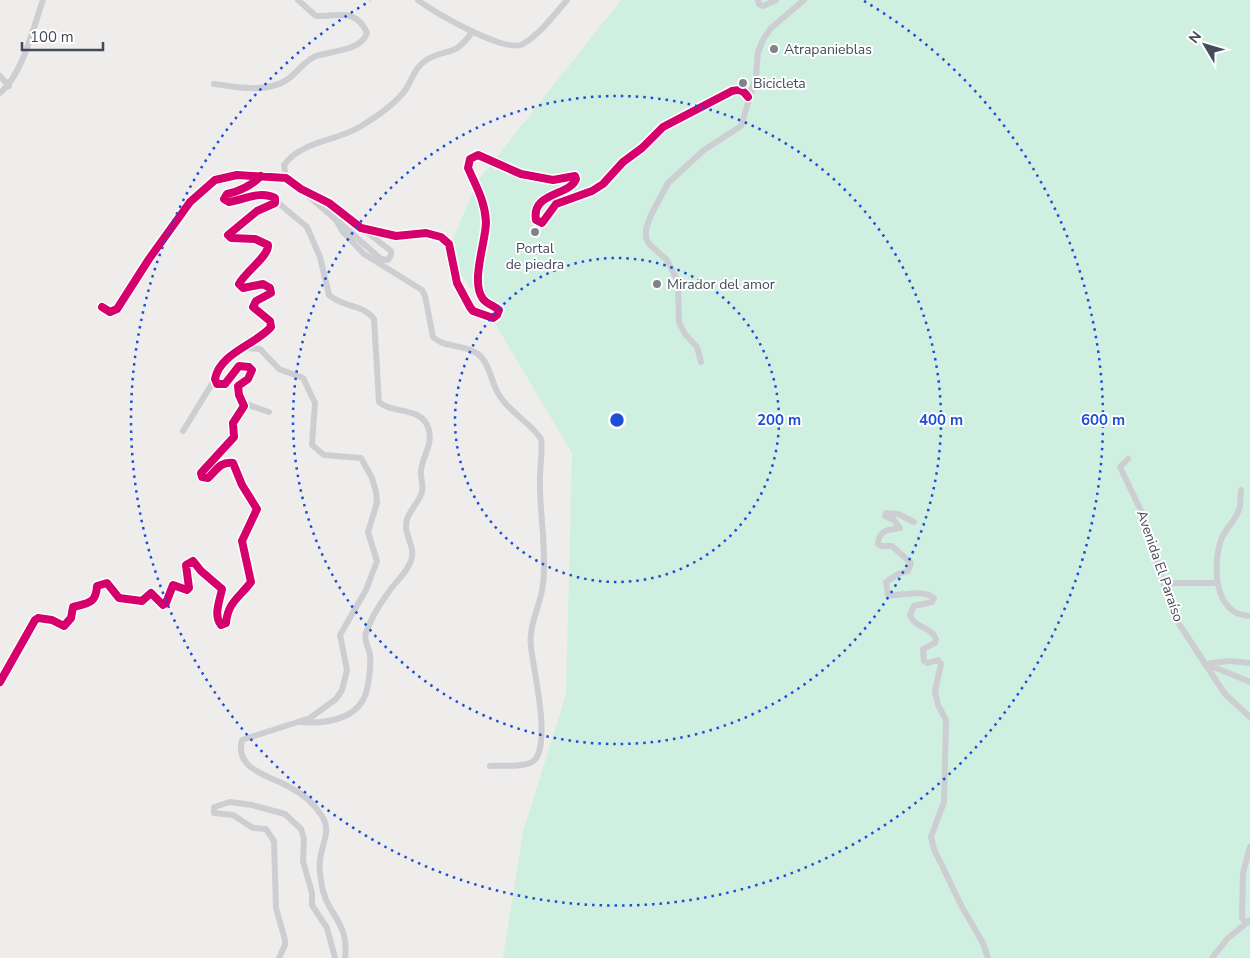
<svg xmlns="http://www.w3.org/2000/svg" width="1250" height="958" viewBox="0 0 1250 958" font-family="'Nunito Sans',sans-serif">
	<style>
		.green { fill: #cfefe1 }
		.lines { fill: none; stroke-linecap: round; stroke-linejoin: round }
		.street { stroke: #cdced2; stroke-width: 6 }
		.cycleway-casing { stroke: #fff; stroke-width: 11 }
		.cycleway { stroke: #d6006c; stroke-width: 8 }
		.ring { fill: none; stroke: #1d4ed8; stroke-width: 2.5; stroke-dasharray: 2.5 5 }
		.poi-dot { fill: #7f838d; stroke: #fff; stroke-width: 2 }
		.labels { text-anchor: middle; dominant-baseline: central; stroke-width: 4; stroke-linejoin: round; paint-order: stroke }
		.poi-label { font-size: 14px; fill: #434a5a; stroke: #fff; text-anchor: start }
		.street-label { font-size: 14px; fill: #434a5a; stroke: #fff }
		.centre { fill: #1d4ed8; stroke: #fff; stroke-width: 2.5 }
		.ring-label { font-size: 15px; text-anchor: middle; font-weight: bold; fill: #1d4ed8; stroke: #fff; stroke-width: 4; stroke-linejoin: round; paint-order: stroke }
	</style>
	<rect width="100%" height="100%" fill="#eeedec"/>
	<path class="green" d="M621,0H1250V958H503L523,832L566,694L572,453L483,303L446,255L477,182Z"/>
	<g class="lines">
		<path class="street" d="M418,0C433,12 506,54 523,44C540,34 554,15 567,0
			M758,0L759,4L763,6L776,0
			M0,76L9,86
			M214,84C233,86 253,91 272,86C295,81 298,64 316,56C332,51 361,51 367,33C356,7 336,17 316,16L298,0
			M0,93C23,74 33,28 43,0
			M286,178L284,165C300,142 335,141 358,128C373,119 396,104 406,89C412,80 415,67 425,61C445,47 454,59 472,32
			M304,192L336,220L343,232L364,254L422,290L425,296L433,337C444,348 465,344 478,354C490,363 491,383 499,395C510,413 530,422 541,439C543,455 539,469 540,485C540,518 547,551 543,584C541,605 528,625 531,647C534,673 549,733 537,757C531,769 502,765 490,766
			M276,201L307,227L320,257L329,295C343,308 362,303 374,319L379,402C391,414 420,406 428,427C434,443 423,455 421,470C420,478 424,485 422,492C419,502 410,510 407,519C402,535 418,547 410,563C405,575 395,582 388,593C380,604 370,620 366,633C363,641 369,647 370,655C371,666 369,689 363,700C352,720 323,724 302,722
			M339,222L381,259L388,260L391,255V251L363,229
			M102,307L110,312L117,309L149,259L190,202L215,180L237,175L286,178L301,189L329,203L361,228L396,236L426,233L441,237L449,244L457,283L470,307L473,311L493,318L497,315L499,310C494,306 487,304 483,299C470,282 486,242 486,222C485,201 476,186 468,168L470,159L478,155L521,174L553,180L575,176L576,179C570,196 531,192 536,220L542,223L556,204L592,191L603,184L623,162L642,148L663,127L732,91C740,89 743,90 748,97
			M245,348L260,349L279,369L303,378L315,403L312,445L324,455L361,458L372,478L376,492L377,503L368,532L377,561L366,590L340,635L347,670L342,690L336,699L310,718L242,740C234,771 272,776 291,788C303,794 315,805 322,816C332,832 321,844 320,861C319,867 320,874 321,880C324,914 350,920 345,958
			M701,362L697,347L685,334L679,322L678,282L667,260L649,244L646,238V229L651,215L668,183L704,150L741,126L756,76L758,52L763,40L770,29L804,0
			M243,403L269,412
			M183,431L215,379
			M1128,459L1120,467L1142,513L1163,583L1179,624L1225,694L1250,717
			M1241,490C1240,495 1241,501 1240,506C1238,519 1225,528 1221,540C1212,566 1214,615 1250,616
			M914,522L898,514L886,513L885,516L894,520L900,528C889,530 879,529 878,544L881,546H892L911,563L908,571L898,574L886,582L888,595C900,597 921,588 934,598L932,602L914,606L910,615C914,628 931,626 936,639L935,643L923,649L924,661L928,663L938,660L941,664L935,691L938,705L946,720L944,802L931,837L934,849L962,907L983,943L988,958
			M1163,583H1217
			M1204,663L1250,682
			M1211,663L1230,661L1250,663
			M0,682L35,620L38,618L52,620L64,626L71,618L73,607C89,603 96,603 97,586L107,583L119,598L142,601L151,593L163,605L166,603L173,585L187,590L189,588L186,565L193,561L201,571L222,589C220,600 213,615 221,625L226,623C228,602 239,598 251,582L242,541L257,509L242,485L233,463C220,461 216,471 208,478L202,477L201,473L234,437L233,423L244,406L239,395L238,386L248,379L252,370L249,367L239,366L225,384H217L215,379C220,353 255,345 271,327L270,321L253,307L256,301L271,293L270,288L263,284L243,288L239,284C245,272 269,256 268,245L255,239L231,238L228,235L257,211L275,203V198C261,190 243,200 229,202L224,199L227,194C241,191 251,186 261,176
			M1245,922L1242,918L1243,873L1250,847
			M279,958L285,945V940L276,908L274,841L266,829L253,828L233,815L214,813V807L230,802L252,805L285,814L301,829L304,839L303,861L312,893V905L327,928L335,958
			M1212,958L1227,939L1250,920"/>
		<defs>
			<path id="cycleway" d="M102,307L110,312L117,309L149,259L190,202L215,180L237,175L286,178L301,189L329,203L361,228L396,236L426,233L441,237L449,244L457,283L470,307L473,311L493,318L497,315L499,310C494,306 487,304 483,299C470,282 486,242 486,222C485,201 476,186 468,168L470,159L478,155L521,174L553,180L575,176L576,179C570,196 531,192 536,220L542,223L556,204L592,191L603,184L623,162L642,148L663,127L732,91C740,89 743,90 748,97
				M0,682L35,620L38,618L52,620L64,626L71,618L73,607C89,603 96,603 97,586L107,583L119,598L142,601L151,593L163,605L166,603L173,585L187,590L189,588L186,565L193,561L201,571L222,589C220,600 213,615 221,625L226,623C228,602 239,598 251,582L242,541L257,509L242,485L233,463C220,461 216,471 208,478L202,477L201,473L234,437L233,423L244,406L239,395L238,386L248,379L252,370L249,367L239,366L225,384H217L215,379C220,353 255,345 271,327L270,321L253,307L256,301L271,293L270,288L263,284L243,288L239,284C245,272 269,256 268,245L255,239L231,238L228,235L257,211L275,203V198C261,190 243,200 229,202L224,199L227,194C241,191 251,186 261,176"/>
		</defs>
		<use href="#cycleway" class="cycleway-casing"/>
		<use href="#cycleway" class="cycleway"/>
	</g>
	<g class="ring">
		<circle cx="617" cy="420" r="162"/>
		<circle cx="617" cy="420" r="324"/>
		<path d="M864 1A486 486 0 1 1 370 1"/>
	</g>
	<g class="poi-dot">
		<circle cx="774" cy="49" r="5"/>
		<circle cx="743" cy="83" r="5"/>
		<circle cx="535" cy="232" r="5"/>
		<circle cx="657" cy="284" r="5"/>
	</g>
	<g class="labels">
		<g class="poi-label">
			<text x="784" y="49">Atrapanieblas</text>
			<text x="753" y="83">Bicicleta</text>
			<text x="535" y="248" text-anchor="middle">Portal<tspan x="535" dy="16">de piedra</tspan></text>
			<text x="667" y="284">Mirador del amor</text>
		</g>
		<g class="street-label">
			<text transform="translate(1160 566) rotate(71)">Avenida El Paraíso</text>
		</g>
	</g>
	<circle cx="617" cy="420" r="8" class="centre"/>
	<g class="ring-label">
		<text x="779" y="425">200 m</text>
		<text x="941" y="425">400 m</text>
		<text x="1103" y="425">600 m</text>
	</g>
	<g transform="translate(1205 45) rotate(308)" stroke="#ffffff" stroke-width="4" paint-order="stroke">
	<path d="M0-4L9 19L0 12L-9 19Z" fill="#434a5a"/>
	<text y="-8" font-size="14" font-weight="bold" text-anchor="middle" fill="#434a5a">N</text>
	</g>
	<path d="M22 42v8h81v-8" fill="none" stroke="#434a5a" stroke-width="2.5"/>
	<text x="30" y="42" font-size="15" fill="#434a5a" stroke="#ffffff" stroke-width="4" paint-order="stroke">100 m</text>
</svg>
